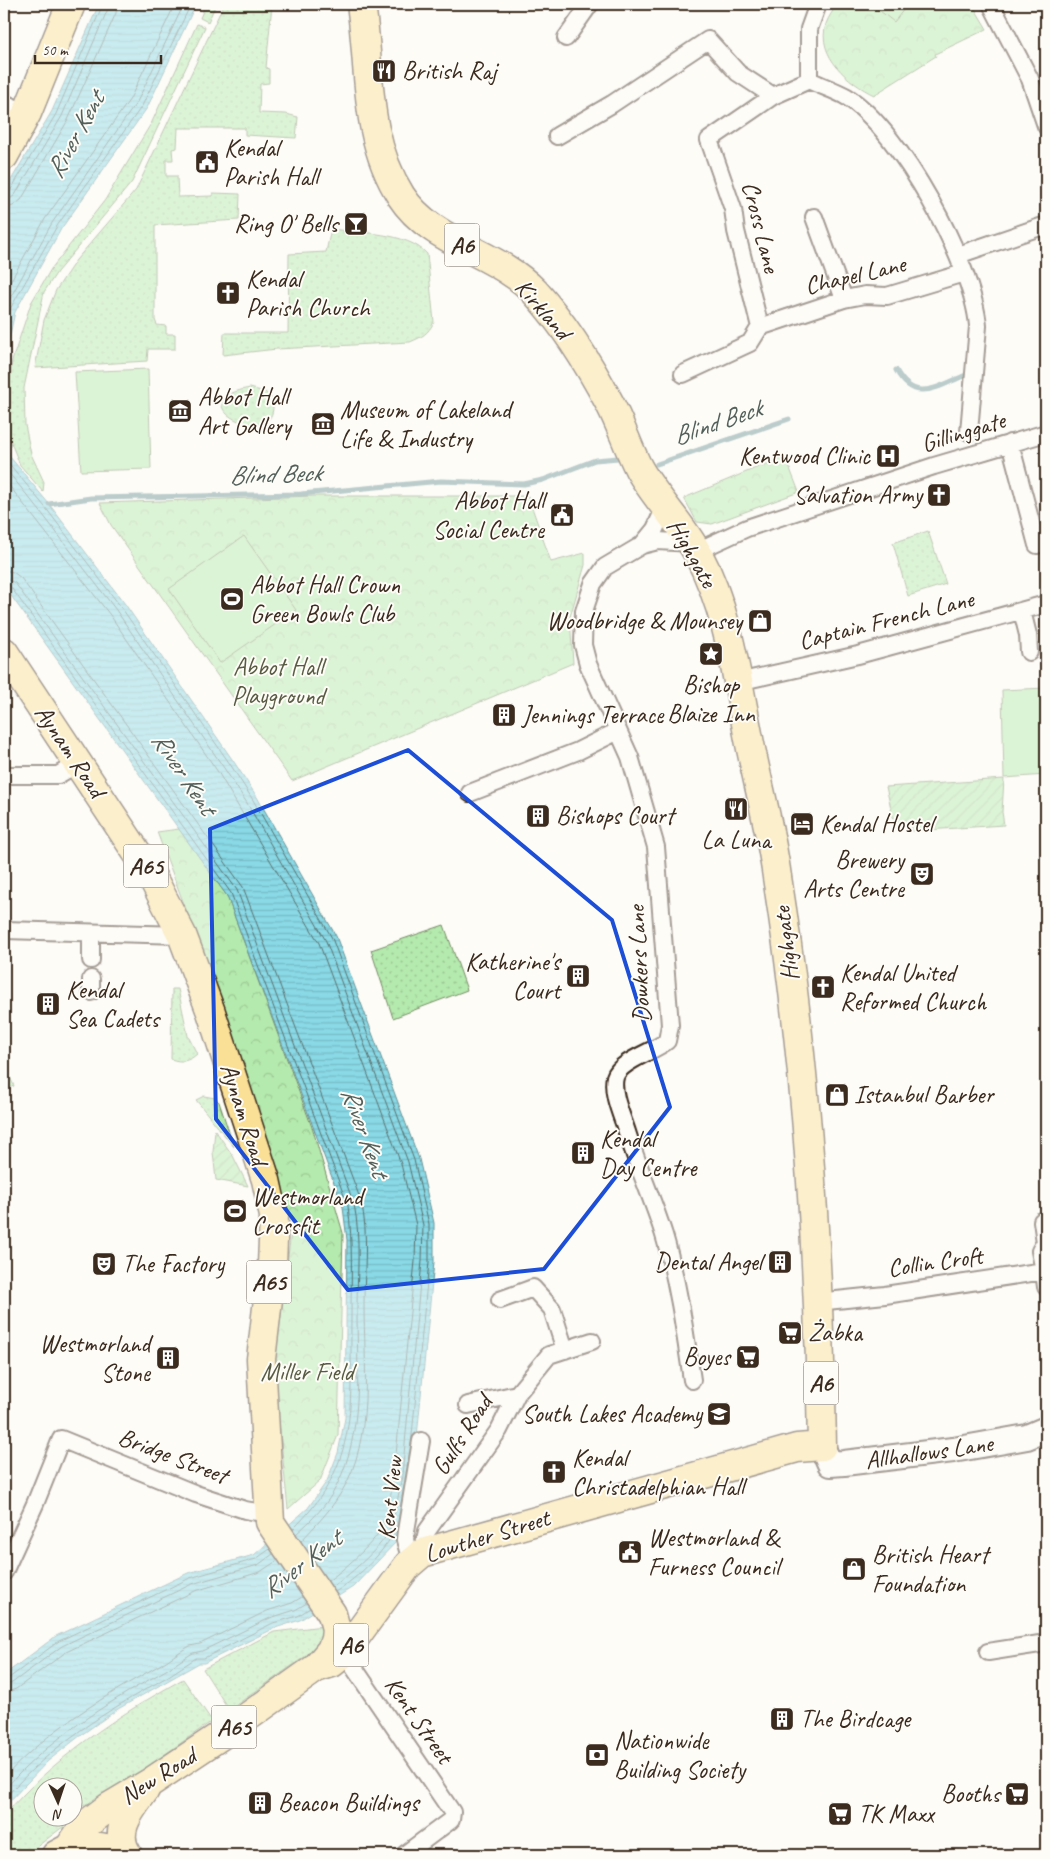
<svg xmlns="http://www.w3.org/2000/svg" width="1050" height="1859" viewBox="0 0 1050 1859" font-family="Caveat,sans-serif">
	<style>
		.grass { fill: url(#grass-dots); stroke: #788a66; fill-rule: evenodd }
		.forest { fill: url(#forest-firs); stroke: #788a66 }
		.park { fill: url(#park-crowns); stroke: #788a66 }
		.garden { fill: url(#garden-furrows); stroke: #788a66 }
		.pitch { fill: #b4eaad; stroke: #788a66 }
		.water { fill: url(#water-rules); stroke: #6a9396 }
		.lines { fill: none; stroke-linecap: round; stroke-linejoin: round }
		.shore { stroke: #5a706e; stroke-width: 1 }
		.stream { stroke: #6a9396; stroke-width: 5 }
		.street-casing { stroke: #3b2a1e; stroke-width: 20 }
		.secondary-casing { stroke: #3b2a1e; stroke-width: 28 }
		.highway-casing { stroke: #3b2a1e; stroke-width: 31 }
		.street { stroke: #fdfcf7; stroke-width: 16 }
		.secondary { stroke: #fdfcf7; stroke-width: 24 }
		.highway { stroke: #fadf96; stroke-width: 28 }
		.marked { fill: none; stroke: #1d4ed8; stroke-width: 4; stroke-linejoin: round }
		.labels { text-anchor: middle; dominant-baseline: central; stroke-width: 4; stroke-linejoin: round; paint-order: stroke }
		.shield { fill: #fdfcf7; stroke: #75695f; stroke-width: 1 }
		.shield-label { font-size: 24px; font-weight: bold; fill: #3b2a1e }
		.poi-label { font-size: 25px; fill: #3b2a1e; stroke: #fdfcf7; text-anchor: start }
		.street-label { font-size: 25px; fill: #3b2a1e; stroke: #fdfcf7 }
		.park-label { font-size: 25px; fill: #595a42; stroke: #fdfcf7 }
		.water-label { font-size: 26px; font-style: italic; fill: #525f5a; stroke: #fdfcf7 }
	</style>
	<defs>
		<pattern id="grass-dots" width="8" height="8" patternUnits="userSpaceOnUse" patternTransform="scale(1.25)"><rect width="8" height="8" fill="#b4eaad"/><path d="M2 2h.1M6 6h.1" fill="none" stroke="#9cc994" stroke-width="1.8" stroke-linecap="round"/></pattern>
		<pattern id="forest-firs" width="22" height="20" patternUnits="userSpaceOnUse" patternTransform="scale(1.25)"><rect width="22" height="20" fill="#b4eaad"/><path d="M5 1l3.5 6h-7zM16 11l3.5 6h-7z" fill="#9cc994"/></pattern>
		<pattern id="park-crowns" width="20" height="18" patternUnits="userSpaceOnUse" patternTransform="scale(1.25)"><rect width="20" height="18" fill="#b4eaad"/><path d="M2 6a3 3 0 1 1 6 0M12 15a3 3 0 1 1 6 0" fill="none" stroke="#9cc994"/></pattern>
		<pattern id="garden-furrows" width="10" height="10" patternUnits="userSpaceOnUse" patternTransform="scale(1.25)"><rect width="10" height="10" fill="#b4eaad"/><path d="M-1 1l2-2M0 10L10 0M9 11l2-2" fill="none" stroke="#9cc994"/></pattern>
		<pattern id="water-rules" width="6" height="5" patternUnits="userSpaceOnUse" patternTransform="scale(1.25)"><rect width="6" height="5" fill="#89d9e6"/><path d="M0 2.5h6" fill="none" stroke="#77bac5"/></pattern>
	</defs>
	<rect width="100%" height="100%" fill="#fdfcf7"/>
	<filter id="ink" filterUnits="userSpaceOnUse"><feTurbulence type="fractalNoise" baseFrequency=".02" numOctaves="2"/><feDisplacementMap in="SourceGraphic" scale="10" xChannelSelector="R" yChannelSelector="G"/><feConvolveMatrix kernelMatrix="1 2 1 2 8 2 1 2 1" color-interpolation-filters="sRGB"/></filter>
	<g filter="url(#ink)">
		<path class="grass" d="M206,4H216L208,22L200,18Z
			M224,4H272L266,68L269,69V83L260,84L259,113L286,114L298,117L296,138L245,135V128H178L177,148L172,149L173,160H166V176H177L178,197L213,196V193L240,194L239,220L155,225V320L157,325L166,326V334H175V349H148L147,361L35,368L44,320L56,290L76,260L136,190Z
			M197,24L205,27L132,182L57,272L44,292L24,388L25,425L31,454L44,482L43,492L20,465L8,435L6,410L12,361L31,303L51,269L105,200L152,122Z
			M331,229C360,233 407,232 427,254L434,322C428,334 422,337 410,342L277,349L223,355L224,333H288L289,254L326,252Z
			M250,388L265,392L272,398C285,456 171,402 250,388Z
			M928,531L946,584L908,596L893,543Z
			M444,925L467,990L393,1018L371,950Z
			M172,989H178L188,1036L197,1054C189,1061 182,1063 171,1059Z
			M204,1096L215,1098L219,1102L234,1147L196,1100Z
			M323,1626L320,1641L306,1656L229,1710L203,1669L274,1632Z
			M183,1679L212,1721L91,1807L88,1803L78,1809L81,1813L26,1855H4V1816C53,1758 117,1716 183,1679ZM42,1786H72V1816H42Z"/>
		<path class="forest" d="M4,1062L9,1063V1075L14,1086L4,1090Z"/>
		<path class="park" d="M837,4H972L987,29L935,54L936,56L874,95C849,83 816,56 826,24C828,17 834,10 837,4Z
			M785,456L799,492L712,524L697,522L684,498Z
			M314,496H528L551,562L585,553V565L570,617L573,663L292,781L111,525L100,503Z
			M179,829L227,896L313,1130L343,1233L338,1435L320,1481L288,1509L274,1372L292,1224L244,1065L157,832Z"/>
		<path class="garden" d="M1004,779L1002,812L1004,825L911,831L893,817L886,787Z
			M215,1130L233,1156L248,1186L216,1180L213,1152Z"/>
		<path class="pitch" d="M877,4H908L894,22L875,7Z
			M148,369L151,469L81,471L75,372Z
			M244,536L296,610L220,663L169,589Z
			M1046,688V775L1004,778L1002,690Z"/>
		<path class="water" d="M99,4H196L147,108L61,229L15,312L4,362V192L52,111Z
			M4,431L10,457L49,504L125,604L234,762L257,797L336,936L419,1159L434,1223V1262L413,1478L407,1513L397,1541L353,1587L300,1620L275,1628L204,1663H199L118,1709L81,1735L48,1761L4,1807V1675L56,1636L188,1573L254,1555L308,1508L327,1481L338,1453L345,1418L347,1240L343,1207L227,896L4,586Z"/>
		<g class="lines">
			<path class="shore" d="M4,194L10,191L56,114L103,4
				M4,200L10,199L15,195L62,116L110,4
				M4,208L13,206L21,200L68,120L116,13L117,4
				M4,293L45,219L130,99L175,4
				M4,309L52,223L137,102L184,4
				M4,338L10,309L57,226L142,106L191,4
				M4,453L6,460L45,507L121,607L230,764L253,800L332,938L414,1160L429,1224V1262L411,1445
				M4,467L40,511L116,610L224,768L247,803L326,941L408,1162L423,1225L422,1261L402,1476C398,1495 396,1516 388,1533C380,1548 346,1578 332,1587
				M4,479L110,615L218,772L319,943L401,1164L416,1225L415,1261L394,1475C391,1493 389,1512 381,1529C374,1543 341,1572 328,1581
				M4,570L13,572L21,578L243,887L361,1201C369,1234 364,1270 364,1304C364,1362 374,1440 342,1491C331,1510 316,1525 301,1541
				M4,578L15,583L237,890L354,1204C361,1238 357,1275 357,1310C357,1368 364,1431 337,1485C328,1504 312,1520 296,1534
				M4,584L10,586L231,893L348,1206C353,1242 351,1280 351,1317C350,1404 361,1463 293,1529
				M335,1592C358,1578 389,1548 398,1524
				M4,1679L9,1678L59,1641L190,1578L256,1559L270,1549
				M4,1685L12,1683L62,1646L192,1584L258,1565L273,1554
				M4,1693L16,1689L66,1652L195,1591L260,1572L278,1560
				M4,1778C47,1730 102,1698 158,1666C169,1660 178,1652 190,1646L200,1644L267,1611L292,1603L302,1597
				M4,1790C49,1739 102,1706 161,1673C172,1667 182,1659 193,1653L202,1651L270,1618L295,1610L307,1603
				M4,1799C53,1743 104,1713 167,1677C177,1671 186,1664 196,1658H204L273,1623L298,1616L310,1608"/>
			<path class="stream" d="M896,370C915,405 938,386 966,375
				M657,464L789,419
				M49,504L91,498L301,494L441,481L524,484L543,480L595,460L618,458"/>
			<defs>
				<path id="street" d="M991,4L1030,79L1046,126
					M566,38L590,4
					M809,80V29L818,4
					M4,103L27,113
					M557,136L612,104L708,40L738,73L773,96
					M814,217L844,299
					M958,255L1046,225
					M760,327L736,231L733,209L709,140L773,96L809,80C821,86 835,90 847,97C900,130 973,264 978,326L969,432
					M683,374L750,343L760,327L844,299L865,295L887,296L964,273
					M1010,443L1037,545L1046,543
					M691,543L658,541L642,545L605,567L593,584L584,611L583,645L588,664L630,757L656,847L670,1025L667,1041C653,1052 620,1061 615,1077C611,1093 622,1116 627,1132C638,1167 653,1200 664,1235C678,1282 685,1332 692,1380
					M642,545L655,529L665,507
					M697,551L747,528L934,466L1046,433
					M1022,611L1028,635L1029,652
					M738,682L858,655L1046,604
					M4,775H58L79,763
					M470,793L578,751L618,731
					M4,930L182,935
					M91,933V960
					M91,992V979
					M1042,1221L1045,1242L1040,1251L1044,1271
					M500,1300L533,1288L552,1309L565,1350
					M817,1302L885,1295L1044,1271L1046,1287
					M468,1405L517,1394
					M422,1553L427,1531L499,1430L517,1394L549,1355L592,1341
					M411,1561L405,1540L406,1531L421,1441
					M4,1572L35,1504L61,1439L196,1494L245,1510L269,1514
					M988,1652L1046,1643
					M344,1653L452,1812L451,1820L404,1855"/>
				<path id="secondary" d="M822,1446L830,1464L844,1463L953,1450L1027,1437L1046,1429"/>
				<path id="highway" d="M4,156L27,113L71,4
					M4,652L149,871L182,935L211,1012L266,1180L274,1216L272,1265L261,1359L270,1522L332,1614L336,1629L335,1639L331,1650L316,1668L229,1730L151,1782L109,1807L84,1826L69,1848L56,1855
					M316,1668L332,1663L344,1653L408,1565L422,1553L797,1448L822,1446C819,1256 807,1064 777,877C771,832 759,789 750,744C737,680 729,612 698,554C682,524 656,499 639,469C628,448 621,425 610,404C590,366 564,324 535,292C496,251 432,244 401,196C363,136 371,70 361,4
					M69,1848L100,1847L125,1852
					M128,1855C111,1832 132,1808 145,1790"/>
			</defs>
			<use href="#street" class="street-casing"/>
			<use href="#secondary" class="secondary-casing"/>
			<use href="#highway" class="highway-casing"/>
			<use href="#street" class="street"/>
			<use href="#secondary" class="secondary"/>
			<use href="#highway" class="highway"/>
		</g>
	</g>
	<path d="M0 0H1050V1859H0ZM408,750L612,920L670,1107L544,1269L348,1290L216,1119L210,829Z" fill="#fdfcf7" fill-opacity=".55" fill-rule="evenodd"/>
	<path class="marked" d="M408,750L612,920L670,1107L544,1269L348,1290L216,1119L210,829Z"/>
	<defs>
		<symbol id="restaurant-square" viewBox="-11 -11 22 22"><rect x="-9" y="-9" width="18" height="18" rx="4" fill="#3b2a1e" stroke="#fdfcf7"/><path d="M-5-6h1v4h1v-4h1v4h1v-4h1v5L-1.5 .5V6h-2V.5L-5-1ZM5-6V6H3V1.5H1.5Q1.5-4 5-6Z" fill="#fff"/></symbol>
		<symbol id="civic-square" viewBox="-11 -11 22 22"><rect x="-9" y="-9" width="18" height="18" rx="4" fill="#3b2a1e" stroke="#fdfcf7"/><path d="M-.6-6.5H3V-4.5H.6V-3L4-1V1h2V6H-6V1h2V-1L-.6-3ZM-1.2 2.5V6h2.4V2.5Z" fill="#fff"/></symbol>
		<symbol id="bar-square" viewBox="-11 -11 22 22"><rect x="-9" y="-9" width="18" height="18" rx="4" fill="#3b2a1e" stroke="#fdfcf7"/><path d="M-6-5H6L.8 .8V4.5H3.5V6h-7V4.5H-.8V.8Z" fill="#fff"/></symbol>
		<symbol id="church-square" viewBox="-11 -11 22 22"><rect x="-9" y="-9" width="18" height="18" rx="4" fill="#3b2a1e" stroke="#fdfcf7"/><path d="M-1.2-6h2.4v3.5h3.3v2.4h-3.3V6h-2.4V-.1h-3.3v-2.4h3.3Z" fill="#fff"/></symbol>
		<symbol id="museum-square" viewBox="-11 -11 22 22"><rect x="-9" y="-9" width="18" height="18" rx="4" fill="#3b2a1e" stroke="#fdfcf7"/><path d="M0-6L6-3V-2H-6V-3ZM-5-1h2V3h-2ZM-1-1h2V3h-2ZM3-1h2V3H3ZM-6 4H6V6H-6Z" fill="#fff"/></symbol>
		<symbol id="hospital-square" viewBox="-11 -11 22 22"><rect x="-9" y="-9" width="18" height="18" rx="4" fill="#3b2a1e" stroke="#fdfcf7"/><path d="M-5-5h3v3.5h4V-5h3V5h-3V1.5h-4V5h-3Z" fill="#fff"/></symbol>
		<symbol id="stadium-square" viewBox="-11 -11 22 22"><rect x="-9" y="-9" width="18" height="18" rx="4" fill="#3b2a1e" stroke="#fdfcf7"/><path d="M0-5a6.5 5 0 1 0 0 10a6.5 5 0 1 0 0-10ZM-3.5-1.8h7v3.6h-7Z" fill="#fff"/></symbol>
		<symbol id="shop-square" viewBox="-11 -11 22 22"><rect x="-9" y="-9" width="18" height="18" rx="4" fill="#3b2a1e" stroke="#fdfcf7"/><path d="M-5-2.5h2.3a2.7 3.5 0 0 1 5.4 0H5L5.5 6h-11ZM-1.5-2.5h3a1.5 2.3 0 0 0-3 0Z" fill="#fff"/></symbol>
		<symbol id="sight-square" viewBox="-11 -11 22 22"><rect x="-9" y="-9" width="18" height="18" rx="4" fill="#3b2a1e" stroke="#fdfcf7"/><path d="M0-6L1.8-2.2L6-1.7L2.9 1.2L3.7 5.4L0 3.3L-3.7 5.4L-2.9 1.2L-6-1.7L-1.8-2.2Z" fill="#fff"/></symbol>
		<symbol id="building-square" viewBox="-11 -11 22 22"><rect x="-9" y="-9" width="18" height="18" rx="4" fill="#3b2a1e" stroke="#fdfcf7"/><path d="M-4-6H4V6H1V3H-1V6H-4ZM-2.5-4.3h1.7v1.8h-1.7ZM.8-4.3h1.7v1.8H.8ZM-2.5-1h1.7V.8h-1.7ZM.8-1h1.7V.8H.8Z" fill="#fff"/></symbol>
		<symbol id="hotel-square" viewBox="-11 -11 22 22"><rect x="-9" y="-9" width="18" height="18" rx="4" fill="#3b2a1e" stroke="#fdfcf7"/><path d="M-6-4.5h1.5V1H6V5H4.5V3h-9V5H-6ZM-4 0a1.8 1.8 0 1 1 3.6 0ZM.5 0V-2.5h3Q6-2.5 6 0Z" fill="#fff"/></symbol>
		<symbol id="theatre-square" viewBox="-11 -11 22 22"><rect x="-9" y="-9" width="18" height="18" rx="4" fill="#3b2a1e" stroke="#fdfcf7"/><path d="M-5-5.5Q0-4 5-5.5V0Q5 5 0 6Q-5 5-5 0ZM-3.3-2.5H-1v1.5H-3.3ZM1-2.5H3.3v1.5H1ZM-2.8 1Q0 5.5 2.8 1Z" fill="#fff"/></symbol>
		<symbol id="supermarket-square" viewBox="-11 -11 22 22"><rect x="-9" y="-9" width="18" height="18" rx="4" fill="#3b2a1e" stroke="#fdfcf7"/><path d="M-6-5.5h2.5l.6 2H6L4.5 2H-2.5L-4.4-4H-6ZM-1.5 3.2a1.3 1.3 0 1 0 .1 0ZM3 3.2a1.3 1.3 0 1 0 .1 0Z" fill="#fff"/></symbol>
		<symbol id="school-square" viewBox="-11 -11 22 22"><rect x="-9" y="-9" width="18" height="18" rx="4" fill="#3b2a1e" stroke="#fdfcf7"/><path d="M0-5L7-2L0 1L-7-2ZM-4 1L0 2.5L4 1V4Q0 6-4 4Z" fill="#fff"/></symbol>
		<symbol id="bank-square" viewBox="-11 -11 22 22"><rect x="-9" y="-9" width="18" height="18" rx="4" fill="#3b2a1e" stroke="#fdfcf7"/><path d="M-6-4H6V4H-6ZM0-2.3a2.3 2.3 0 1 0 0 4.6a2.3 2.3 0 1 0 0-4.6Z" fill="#fff"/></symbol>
	</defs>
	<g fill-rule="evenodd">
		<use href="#restaurant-square" x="370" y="57" width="28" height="28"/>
		<use href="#civic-square" x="193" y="148" width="28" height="28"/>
		<use href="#bar-square" x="342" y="210" width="28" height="28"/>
		<use href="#church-square" x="214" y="279" width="28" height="28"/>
		<use href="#museum-square" x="166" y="397" width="28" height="28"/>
		<use href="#museum-square" x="309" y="410" width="28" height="28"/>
		<use href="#hospital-square" x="874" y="442" width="28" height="28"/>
		<use href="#church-square" x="925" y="481" width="28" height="28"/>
		<use href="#civic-square" x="548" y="501" width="28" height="28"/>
		<use href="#stadium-square" x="218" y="585" width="28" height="28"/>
		<use href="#shop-square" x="746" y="607" width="28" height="28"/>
		<use href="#sight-square" x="697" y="640" width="28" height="28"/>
		<use href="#building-square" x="490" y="701" width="28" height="28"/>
		<use href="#restaurant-square" x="722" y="795" width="28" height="28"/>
		<use href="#building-square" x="524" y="802" width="28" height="28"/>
		<use href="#hotel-square" x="788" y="810" width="28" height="28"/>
		<use href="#theatre-square" x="908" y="860" width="28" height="28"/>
		<use href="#building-square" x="564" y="962" width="28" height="28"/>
		<use href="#church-square" x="809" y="973" width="28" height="28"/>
		<use href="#building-square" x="34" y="990" width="28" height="28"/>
		<use href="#shop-square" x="823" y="1081" width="28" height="28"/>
		<use href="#building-square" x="569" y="1139" width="28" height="28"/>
		<use href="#stadium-square" x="221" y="1197" width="28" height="28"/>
		<use href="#building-square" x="766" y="1248" width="28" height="28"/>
		<use href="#theatre-square" x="90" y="1250" width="28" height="28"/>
		<use href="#supermarket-square" x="776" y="1319" width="28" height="28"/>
		<use href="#supermarket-square" x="734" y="1343" width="28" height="28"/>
		<use href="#building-square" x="154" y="1344" width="28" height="28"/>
		<use href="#school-square" x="705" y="1400" width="28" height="28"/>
		<use href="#church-square" x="540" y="1458" width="28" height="28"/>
		<use href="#civic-square" x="616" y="1538" width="28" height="28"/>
		<use href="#shop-square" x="840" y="1555" width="28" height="28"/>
		<use href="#building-square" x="768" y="1705" width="28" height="28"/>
		<use href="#bank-square" x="583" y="1741" width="28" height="28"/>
		<use href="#supermarket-square" x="1003" y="1780" width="28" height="28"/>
		<use href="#building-square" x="246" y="1789" width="28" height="28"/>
		<use href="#supermarket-square" x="826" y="1800" width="28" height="28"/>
	</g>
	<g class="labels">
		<g class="shield">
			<rect x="444.5" y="223.5" width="35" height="43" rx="4"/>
			<rect x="123.5" y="844.5" width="45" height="43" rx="4"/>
			<rect x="246.5" y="1260.5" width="45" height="43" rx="4"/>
			<rect x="803.5" y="1361.5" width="35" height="43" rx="4"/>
			<rect x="333.5" y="1623.5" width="35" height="43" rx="4"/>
			<rect x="211.5" y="1705.5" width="45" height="43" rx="4"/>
		</g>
		<g class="shield-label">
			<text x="462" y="245">A6</text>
			<text x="146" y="866">A65</text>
			<text x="269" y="1282">A65</text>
			<text x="821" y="1383">A6</text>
			<text x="351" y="1645">A6</text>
			<text x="234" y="1727">A65</text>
		</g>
		<g class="poi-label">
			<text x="402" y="71">British Raj</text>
			<text x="224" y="148">Kendal<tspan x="224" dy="29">Parish Hall</tspan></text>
			<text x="338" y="224" text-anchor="end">Ring O' Bells</text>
			<text x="246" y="279">Kendal<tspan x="246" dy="29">Parish Church</tspan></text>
			<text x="198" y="397">Abbot Hall<tspan x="198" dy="29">Art Gallery</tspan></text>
			<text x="340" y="410">Museum of Lakeland<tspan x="340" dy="29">Life &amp; Industry</tspan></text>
			<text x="870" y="456" text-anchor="end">Kentwood Clinic</text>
			<text x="922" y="495" text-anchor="end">Salvation Army</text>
			<text x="544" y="501" text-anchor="end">Abbot Hall<tspan x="544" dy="29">Social Centre</tspan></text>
			<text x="250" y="585">Abbot Hall Crown<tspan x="250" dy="29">Green Bowls Club</tspan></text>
			<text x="742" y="621" text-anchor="end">Woodbridge &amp; Mounsey</text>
			<text x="711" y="685" text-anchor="middle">Bishop<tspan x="711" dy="29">Blaize Inn</tspan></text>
			<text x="522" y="715">Jennings Terrace</text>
			<text x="556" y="816">Bishops Court</text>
			<text x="820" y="824">Kendal Hostel</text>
			<text x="736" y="840" text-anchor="middle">La Luna</text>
			<text x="904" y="860" text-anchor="end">Brewery<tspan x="904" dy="29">Arts Centre</tspan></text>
			<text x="560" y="962" text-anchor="end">Katherine's<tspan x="560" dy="29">Court</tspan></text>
			<text x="840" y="973">Kendal United<tspan x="840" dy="29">Reformed Church</tspan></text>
			<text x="66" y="990">Kendal<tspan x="66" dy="29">Sea Cadets</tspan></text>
			<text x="854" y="1095">Istanbul Barber</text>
			<text x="600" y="1139">Kendal<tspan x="600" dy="29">Day Centre</tspan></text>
			<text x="252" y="1197">Westmorland<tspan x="252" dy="29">Crossfit</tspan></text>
			<text x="762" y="1262" text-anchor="end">Dental Angel</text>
			<text x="122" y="1264">The Factory</text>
			<text x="808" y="1333">Żabka</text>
			<text x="150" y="1344" text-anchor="end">Westmorland<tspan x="150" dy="29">Stone</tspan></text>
			<text x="730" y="1357" text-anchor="end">Boyes</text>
			<text x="702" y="1414" text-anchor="end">South Lakes Academy</text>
			<text x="572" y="1458">Kendal<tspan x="572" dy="29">Christadelphian Hall</tspan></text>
			<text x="648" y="1538">Westmorland &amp;<tspan x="648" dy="29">Furness Council</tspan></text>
			<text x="872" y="1555">British Heart<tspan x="872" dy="29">Foundation</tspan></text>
			<text x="800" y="1719">The Birdcage</text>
			<text x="614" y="1741">Nationwide<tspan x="614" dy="29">Building Society</tspan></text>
			<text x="1000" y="1794" text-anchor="end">Booths</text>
			<text x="278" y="1803">Beacon Buildings</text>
			<text x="858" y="1814">TK Maxx</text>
		</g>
		<g class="street-label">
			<text transform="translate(761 227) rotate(76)">Cross Lane</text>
			<text transform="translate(855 275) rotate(-13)">Chapel Lane</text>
			<text transform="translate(543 309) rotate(49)">Kirkland</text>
			<text transform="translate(963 432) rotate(-17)">Gillinggate</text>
			<text transform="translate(692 553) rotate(60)">Highgate</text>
			<text transform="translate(886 620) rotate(-14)">Captain French Lane</text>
			<text transform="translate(70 751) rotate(56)">Aynam Road</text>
			<text transform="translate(786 944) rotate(-97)">Highgate</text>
			<text transform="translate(639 964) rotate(-93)">Dowkers Lane</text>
			<text transform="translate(244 1114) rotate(72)">Aynam Road</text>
			<text transform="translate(935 1262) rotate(-8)">Collin Croft</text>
			<text transform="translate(462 1435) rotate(-57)">Gulfs Road</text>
			<text transform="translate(929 1452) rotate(-8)">Allhallows Lane</text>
			<text transform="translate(173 1456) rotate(21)">Bridge Street</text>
			<text transform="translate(390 1498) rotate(-84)">Kent View</text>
			<text transform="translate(487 1536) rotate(-17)">Lowther Street</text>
			<text transform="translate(419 1720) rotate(55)">Kent Street</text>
			<text transform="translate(158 1776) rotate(-32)">New Road</text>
		</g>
		<g class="park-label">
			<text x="278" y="667">Abbot Hall<tspan x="278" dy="29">Playground</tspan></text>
			<text x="307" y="1372">Miller Field</text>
		</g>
		<g class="water-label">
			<text transform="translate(75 135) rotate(-61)">River Kent</text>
			<text transform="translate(717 422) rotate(-19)">Blind Beck</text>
			<text transform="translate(275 474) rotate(-2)">Blind Beck</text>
			<text transform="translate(184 773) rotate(56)">River Kent</text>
			<text transform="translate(365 1132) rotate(70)">River Kent</text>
			<text transform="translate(301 1564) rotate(-37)">River Kent</text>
		</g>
	</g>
	<rect width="1050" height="1859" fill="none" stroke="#fdfcf7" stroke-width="20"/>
	<rect x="10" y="10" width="1030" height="1839" fill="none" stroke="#3b2a1e" stroke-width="2" filter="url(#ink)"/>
	<g transform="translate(58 1802) rotate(177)"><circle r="24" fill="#fdfcf7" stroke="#afa8a0"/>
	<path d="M0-4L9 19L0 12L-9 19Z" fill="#3b2a1e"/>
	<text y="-8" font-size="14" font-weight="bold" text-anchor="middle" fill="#3b2a1e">N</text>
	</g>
	<path d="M35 55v8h126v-8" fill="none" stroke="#3b2a1e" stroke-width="2.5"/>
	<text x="42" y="55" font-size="15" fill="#3b2a1e" stroke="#fdfcf7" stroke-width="4" paint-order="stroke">50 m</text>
</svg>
